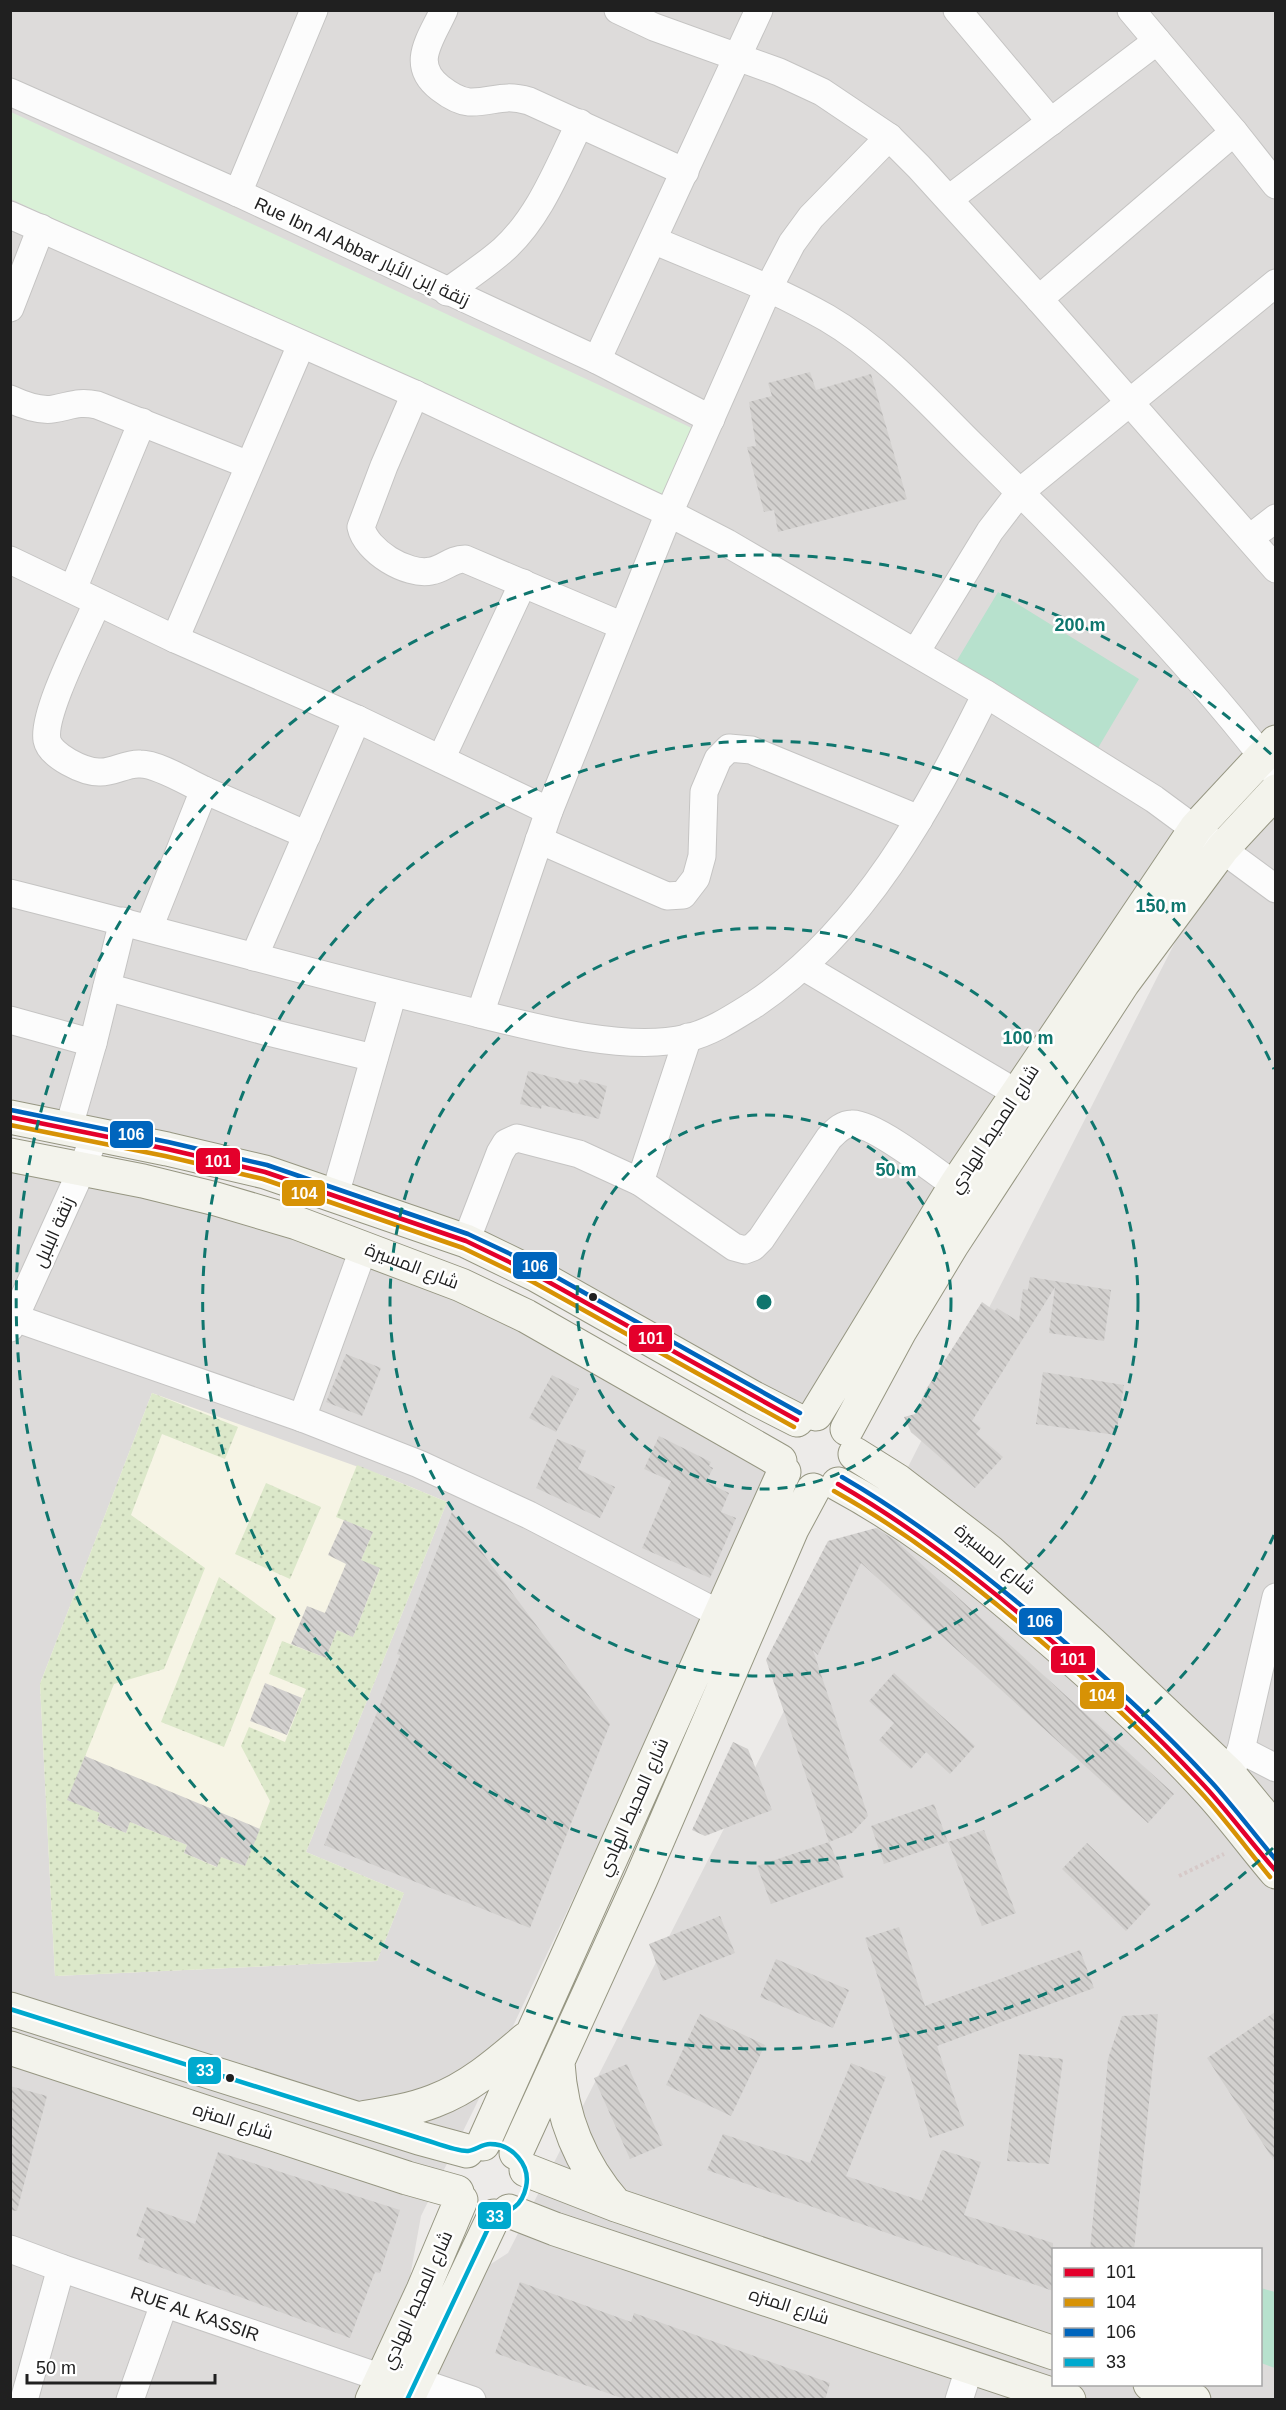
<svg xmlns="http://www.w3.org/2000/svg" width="1286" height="2410" viewBox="0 0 1286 2410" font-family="Helvetica,Cairo,sans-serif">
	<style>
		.residential { fill: #dddbda; fill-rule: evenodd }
		.education { fill: #f6f4e5 }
		.grass { fill: url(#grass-dots) }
		.park { fill: #d9f1d7 }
		.pitch { fill: #b7e1cd }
		.building { fill: url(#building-back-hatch) }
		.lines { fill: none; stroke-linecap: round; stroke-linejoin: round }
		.street-casing { stroke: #c5c4c3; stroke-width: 29 }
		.secondary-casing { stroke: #969682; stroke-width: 35 }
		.path { stroke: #d6c9c8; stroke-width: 4; stroke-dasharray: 3 3; stroke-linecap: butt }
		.street { stroke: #fcfcfc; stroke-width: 27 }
		.secondary { stroke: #f3f3ec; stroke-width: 33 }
		.bus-1-casing { stroke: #fff; stroke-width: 9 }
		.bus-2-casing { stroke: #fff; stroke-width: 9 }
		.bus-3-casing { stroke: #fff; stroke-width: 9 }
		.bus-4-casing { stroke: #fff; stroke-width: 9 }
		.bus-1 { stroke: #e4002b; stroke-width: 4.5 }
		.bus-2 { stroke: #d79205; stroke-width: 4.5 }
		.bus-3 { stroke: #0065bd; stroke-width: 4.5 }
		.bus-4 { stroke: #00a9ce; stroke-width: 4.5 }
		.ring { fill: none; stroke: #0f766e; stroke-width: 3; stroke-dasharray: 10 8 }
		.bus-dot { fill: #202020; stroke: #fff; stroke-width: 2 }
		.labels { text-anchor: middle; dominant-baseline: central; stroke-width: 5; stroke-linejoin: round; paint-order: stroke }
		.street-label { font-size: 18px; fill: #202020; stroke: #fff }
		.centre { fill: #0f766e; stroke: #fff; stroke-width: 3 }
		.ring-label { font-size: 18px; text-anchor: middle; font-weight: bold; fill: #0f766e; stroke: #fff; stroke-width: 5; stroke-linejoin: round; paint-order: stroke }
		.line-badge { stroke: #fff; stroke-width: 2 }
		.badge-label { font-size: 16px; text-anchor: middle; font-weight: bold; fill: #fff }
	</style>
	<defs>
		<pattern id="grass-dots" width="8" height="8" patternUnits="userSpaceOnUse" patternTransform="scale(1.5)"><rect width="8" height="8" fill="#dce8ca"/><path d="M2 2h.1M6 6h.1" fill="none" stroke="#bcc7ad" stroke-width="1.8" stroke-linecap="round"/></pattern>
		<pattern id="building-back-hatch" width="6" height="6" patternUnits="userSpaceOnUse" patternTransform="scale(1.5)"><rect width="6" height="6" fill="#d2d0ce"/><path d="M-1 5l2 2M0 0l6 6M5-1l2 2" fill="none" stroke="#b4b2b1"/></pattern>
	</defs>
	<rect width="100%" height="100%" fill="#edebe9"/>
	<path class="residential" d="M11,11H1275V743L798,1419L466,1241L11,1117Z
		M1275,796V2399L391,2400L438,2298L508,2253L1223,848ZM1054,2250H1260V2384H1054Z
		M11,1153L364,1247L776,1467L475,2107L421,2216L388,2399L11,2400Z"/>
	<path class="education" d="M152,1393L389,1478L447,1502L306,1852L404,1893L377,1961L55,1976L40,1684Z"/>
	<path class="grass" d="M152,1393L238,1427L225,1459L162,1434L131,1515L205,1568L164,1669L114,1684L68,1799L100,1813L97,1821L126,1833L130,1822L187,1845L184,1853L216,1867L221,1857L245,1866L270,1801L241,1746L249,1727L285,1742L306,1689L269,1674L282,1641L326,1658L337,1630L353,1637L380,1569L361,1560L373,1532L336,1517L357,1465L447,1502L306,1852L404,1893L377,1961L55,1976L40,1684Z
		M266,1483L321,1507L290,1579L235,1554Z
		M219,1577L276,1618L224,1747L161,1722Z"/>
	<path class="park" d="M11,112L694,429L661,501L11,199Z"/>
	<path class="pitch" d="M998,592L1139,679L1095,753L953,667Z
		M1261,2288L1275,2292V2368L1261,2363Z"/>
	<path class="building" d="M810,372L816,390L871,374L907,499L778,532L774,510L764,512L747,447L756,446L749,402L772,396L768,383Z
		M528,1071L578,1084L580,1079L607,1086L599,1119L542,1105L541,1109L520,1104Z
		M1030,1277L1111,1290L1104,1341L1049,1333L1055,1287L972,1421L981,1428L976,1434L1003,1457L975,1488L911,1432L904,1417L915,1414L927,1388L982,1302L995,1311L997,1308L1019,1322L1023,1289L1028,1290Z
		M346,1354L381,1368L362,1416L326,1402Z
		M1043,1372L1124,1385L1116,1435L1036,1424Z
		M552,1375L579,1389L556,1432L529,1418Z
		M659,1436L711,1462L709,1466L713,1468L706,1482L729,1493L721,1512L736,1518L710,1578L642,1548L671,1481L644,1469Z
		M557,1439L586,1451L578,1469L615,1487L600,1518L536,1488Z
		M452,1512L610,1724L530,1928L324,1845L400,1655L397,1654Z
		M344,1520L373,1532L361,1560L380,1568L353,1637L337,1630L326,1658L291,1644L307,1606L325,1613L346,1564L328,1555Z
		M876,1528L896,1541L1174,1794L1148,1823L861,1563L818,1655L813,1650L868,1816L852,1833L829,1842L766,1660L828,1541Z
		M894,1673L975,1746L950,1774L926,1752L911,1769L879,1740L894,1723L869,1701Z
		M265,1683L302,1698L287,1735L250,1721Z
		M733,1742L748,1749L772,1810L705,1836L692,1830Z
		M85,1756L260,1829L245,1866L221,1857L217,1867L184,1853L187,1845L130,1822L126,1833L97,1821L100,1813L67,1800Z
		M934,1804L948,1842L884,1864L871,1826Z
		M984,1830L1016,1913L982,1926L948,1842Z
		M829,1842L844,1877L771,1904L757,1866Z
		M1087,1843L1151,1904L1126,1931L1062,1869Z
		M720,1916L735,1953L663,1981L649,1944Z
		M899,1927L925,2006L1080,1950L1094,1988L937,2046L964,2126L930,2138L865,1938Z
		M776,1959L849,1990L833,2028L760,1997Z
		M1275,2012V2162L1207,2058Z
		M700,2014L765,2045L731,2116L666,2085Z
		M1158,2014L1134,2250H1090L1108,2059L1122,2016Z
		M1019,2054L1063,2059L1049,2164L1007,2161Z
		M851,2063L886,2077L846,2176L922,2201L942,2150L981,2162L964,2215L1053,2243V2291L707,2170L723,2134L810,2163Z
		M627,2064L663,2145L630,2159L594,2078Z
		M10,2086L47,2096L17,2211L10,2210Z
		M218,2152L400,2210L380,2273L375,2272L350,2338L138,2259L145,2239L136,2236L147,2207L195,2224Z
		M520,2282L631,2322L634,2313L830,2383L825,2400H627L495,2353Z"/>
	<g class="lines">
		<defs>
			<g id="street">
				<path d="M444,10C431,39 409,64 440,88C449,95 458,101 469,102C493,103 501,93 529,101L685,172"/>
				<path d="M618,10L654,27L779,72L822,92L889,137L919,167L1039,299L1276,569"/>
				<path d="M957,10L1051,122"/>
				<path d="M1131,10L1234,132L1276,185"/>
				<path d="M10,92L238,193L597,360L711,419"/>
				<path d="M238,193L314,10"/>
				<path d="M949,199L1157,41"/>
				<path d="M10,215L415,394L669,513L727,543L986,694L1154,799L1276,889"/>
				<path d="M653,240C711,265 773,287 827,318C885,352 930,404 977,450C1081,552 1187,657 1276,774"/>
				<path d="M447,292C466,278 486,265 503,250C540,217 559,165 580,123"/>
				<path d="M1039,299L1234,132"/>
				<path d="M10,308L41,228"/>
				<path d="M597,360L759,10"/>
				<path d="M415,394L384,466L361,527C366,551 407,576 431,571C444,569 451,559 465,559L623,626"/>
				<path d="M10,399C23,405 40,411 53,409C71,406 78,401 97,405L249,465"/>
				<path d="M1250,538L1276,518"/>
				<path d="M10,560L175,639L357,719L549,811"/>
				<path d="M73,589L142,422"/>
				<path d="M97,603C85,632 42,713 47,740C50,756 84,772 99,772C113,773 126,763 140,764C158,764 187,782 204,790"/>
				<path d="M175,639L301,345"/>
				<path d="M916,652L990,531L1020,492L1276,283"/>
				<path d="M441,759L523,583"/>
				<path d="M539,840L667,896L683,895L696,878L702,856L704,792L718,759L729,748L751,750L919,819"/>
				<path d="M10,893C158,930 304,972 452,1007C518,1023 621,1054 687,1038C712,1032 734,1017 755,1004C864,930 929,809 986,694"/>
				<path d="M149,928L204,790L307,835"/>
				<path d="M254,957L357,719"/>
				<path d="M804,967L1035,1104"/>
				<path d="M107,987L268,1032L374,1058"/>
				<path d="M480,1014L549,811L669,513L768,289L792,243L811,217L889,137"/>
				<path d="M10,1020L93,1043"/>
				<path d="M68,1130L93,1043L123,921"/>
				<path d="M640,1182L688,1037"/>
				<path d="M335,1195L393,993"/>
				<path d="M466,1241L500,1153L506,1143L517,1138L579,1154L640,1182L734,1247L745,1250L753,1247L761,1239L829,1138C836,1131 842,1124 852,1124C875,1122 949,1182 971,1197"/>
				<path d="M15,1318L302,1418L419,1464L529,1515L739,1624"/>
				<path d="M10,1328L82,1169L95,1135"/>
				<path d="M302,1418L364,1247"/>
				<path d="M1241,1750L1276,1768"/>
				<path d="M1214,1787L1229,1774L1241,1750L1276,1597"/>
				<path id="s1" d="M10,2249L61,2268L382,2378"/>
				<path d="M416,2381L472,2400"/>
				<path d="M24,2400L61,2268"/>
				<path d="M130,2400L164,2304"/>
				<path d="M959,2400L970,2366"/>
			</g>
			<path id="secondary" d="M10,1117L167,1149L265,1172L466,1241L536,1275L754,1398L797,1420
				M10,1155L143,1181L216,1199L297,1223L461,1285L526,1316L780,1461
				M816,1414L955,1186L1196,828L1276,742
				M847,1429L900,1331L952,1245L1123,983L1223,848L1276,791
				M855,1454L898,1481L989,1551L1091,1643L1229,1774L1276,1831
				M838,1484C910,1523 964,1566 1026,1619C1090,1673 1153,1729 1209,1791C1232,1816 1253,1845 1276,1872
				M10,2009L419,2138L467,2151
				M10,2048L407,2178L457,2192
				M558,2063C561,2117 580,2164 616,2205
				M362,2118C386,2114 411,2110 434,2101C469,2088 498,2063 526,2039
				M483,2144L784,1472
				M516,2153L641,1879L792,1529L813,1490
				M526,2170L616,2205L1054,2353
				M509,2211L555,2229L1069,2400
				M1150,2384L1194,2400
				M372,2400L423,2290L461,2200
				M407,2400L494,2216"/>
		</defs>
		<use href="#street" class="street-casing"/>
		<use href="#secondary" class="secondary-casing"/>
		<path class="path" d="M1179,1876L1224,1854"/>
		<use href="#street" class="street"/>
		<use href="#secondary" class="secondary"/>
		<defs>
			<path id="bus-1" d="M10,1117L167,1149L265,1172L466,1241L536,1275L797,1420
				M838,1484C911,1526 976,1577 1040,1631C1099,1681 1156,1733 1209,1791C1232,1817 1253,1845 1276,1871"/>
			<path id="bus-2" d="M10,1125L165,1156L263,1179L463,1248L533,1282L794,1427
				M834,1491C907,1532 972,1583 1036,1637C1095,1687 1152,1739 1204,1796C1227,1822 1248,1850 1270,1877"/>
			<path id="bus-3" d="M11,1110L168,1142L267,1165L468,1234L540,1268L800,1413
				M842,1477C916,1520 982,1572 1047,1627C1106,1677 1163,1729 1215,1786C1236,1810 1255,1835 1276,1860"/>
			<path id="bus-4" d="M10,2009L419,2138C431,2141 457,2152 468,2151C476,2150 482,2144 490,2144C512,2144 531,2165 526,2187C522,2206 511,2211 494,2216L407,2400"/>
		</defs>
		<use href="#bus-1" class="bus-1-casing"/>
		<use href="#bus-2" class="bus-2-casing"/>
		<use href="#bus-3" class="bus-3-casing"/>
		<use href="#bus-4" class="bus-4-casing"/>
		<use href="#bus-1" class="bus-1"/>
		<use href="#bus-2" class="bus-2"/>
		<use href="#bus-3" class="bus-3"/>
		<use href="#bus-4" class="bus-4"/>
	</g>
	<g class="ring">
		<circle cx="764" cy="1302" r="187"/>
		<circle cx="764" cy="1302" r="374"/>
		<path d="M1274 1535A561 561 0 1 1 1274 1069"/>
		<path d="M1273 1848A747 747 0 1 1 1273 756"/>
	</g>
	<g class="bus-dot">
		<circle cx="593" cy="1297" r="5"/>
		<circle cx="230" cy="2078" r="5"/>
	</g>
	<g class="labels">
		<g class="street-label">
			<text transform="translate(362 252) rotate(25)">Rue Ibn Al Abbar زنقة إبن الأبار</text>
			<text transform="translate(994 1129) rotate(-57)">شارع المحيط الهادي</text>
			<text transform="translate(54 1232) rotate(-66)">زنقة البلبل</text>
			<text transform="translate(412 1266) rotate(21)">شارع المسيرة</text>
			<text transform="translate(995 1559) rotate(40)">شارع المسيرة</text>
			<text transform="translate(633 1807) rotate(-66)">شارع المحيط الهادي</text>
			<text transform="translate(233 2121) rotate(18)">شارع المنزه</text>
			<text transform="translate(417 2300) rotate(-66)">شارع المحيط الهادي</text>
			<text transform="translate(789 2306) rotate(18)">شارع المنزه</text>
			<text stroke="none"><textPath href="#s1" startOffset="196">RUE AL KASSIR</textPath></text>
		</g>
	</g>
	<circle cx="764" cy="1302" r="9" class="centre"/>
	<g class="ring-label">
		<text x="1080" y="631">200 m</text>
		<text x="1161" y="912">150 m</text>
		<text x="1028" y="1044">100 m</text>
		<text x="896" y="1176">50 m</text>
	</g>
	<g class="line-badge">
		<rect x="109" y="1120" width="45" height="29" rx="6" fill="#0065bd"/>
		<rect x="195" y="1147" width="46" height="28" rx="6" fill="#e4002b"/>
		<rect x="281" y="1179" width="45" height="28" rx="6" fill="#d79205"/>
		<rect x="512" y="1251" width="46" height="29" rx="6" fill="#0065bd"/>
		<rect x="628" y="1324" width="45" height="29" rx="6" fill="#e4002b"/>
		<rect x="1018" y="1607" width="45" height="29" rx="6" fill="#0065bd"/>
		<rect x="1050" y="1645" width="46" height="29" rx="6" fill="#e4002b"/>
		<rect x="1079" y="1681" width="46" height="29" rx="6" fill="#d79205"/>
		<rect x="187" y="2056" width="35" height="29" rx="6" fill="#00a9ce"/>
		<rect x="477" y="2201" width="35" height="29" rx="6" fill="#00a9ce"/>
	</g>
	<g class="badge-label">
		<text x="131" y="1140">106</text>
		<text x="218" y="1167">101</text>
		<text x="304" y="1199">104</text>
		<text x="535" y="1272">106</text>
		<text x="651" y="1344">101</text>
		<text x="1040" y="1627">106</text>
		<text x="1073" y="1665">101</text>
		<text x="1102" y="1701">104</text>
		<text x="205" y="2076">33</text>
		<text x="495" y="2222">33</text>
	</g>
	<rect width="1286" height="2410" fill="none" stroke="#202020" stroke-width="24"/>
	<rect x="1052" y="2248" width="210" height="138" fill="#ffffff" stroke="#a6a6a6" stroke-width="1.5"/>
	<rect x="1064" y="2268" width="30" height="9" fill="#e4002b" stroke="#a6a6a6" stroke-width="1.5"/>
	<text x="1106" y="2278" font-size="18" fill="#202020">101</text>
	<rect x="1064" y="2298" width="30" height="9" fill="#d79205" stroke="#a6a6a6" stroke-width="1.5"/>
	<text x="1106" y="2308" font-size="18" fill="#202020">104</text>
	<rect x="1064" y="2328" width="30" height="9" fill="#0065bd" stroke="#a6a6a6" stroke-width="1.5"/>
	<text x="1106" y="2338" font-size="18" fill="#202020">106</text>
	<rect x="1064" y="2358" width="30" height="9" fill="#00a9ce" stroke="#a6a6a6" stroke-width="1.5"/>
	<text x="1106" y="2368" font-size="18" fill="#202020">33</text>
	<path d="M27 2374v9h188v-9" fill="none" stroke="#202020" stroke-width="3"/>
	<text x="36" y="2374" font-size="18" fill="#202020" stroke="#ffffff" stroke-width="4.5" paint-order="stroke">50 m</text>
</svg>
